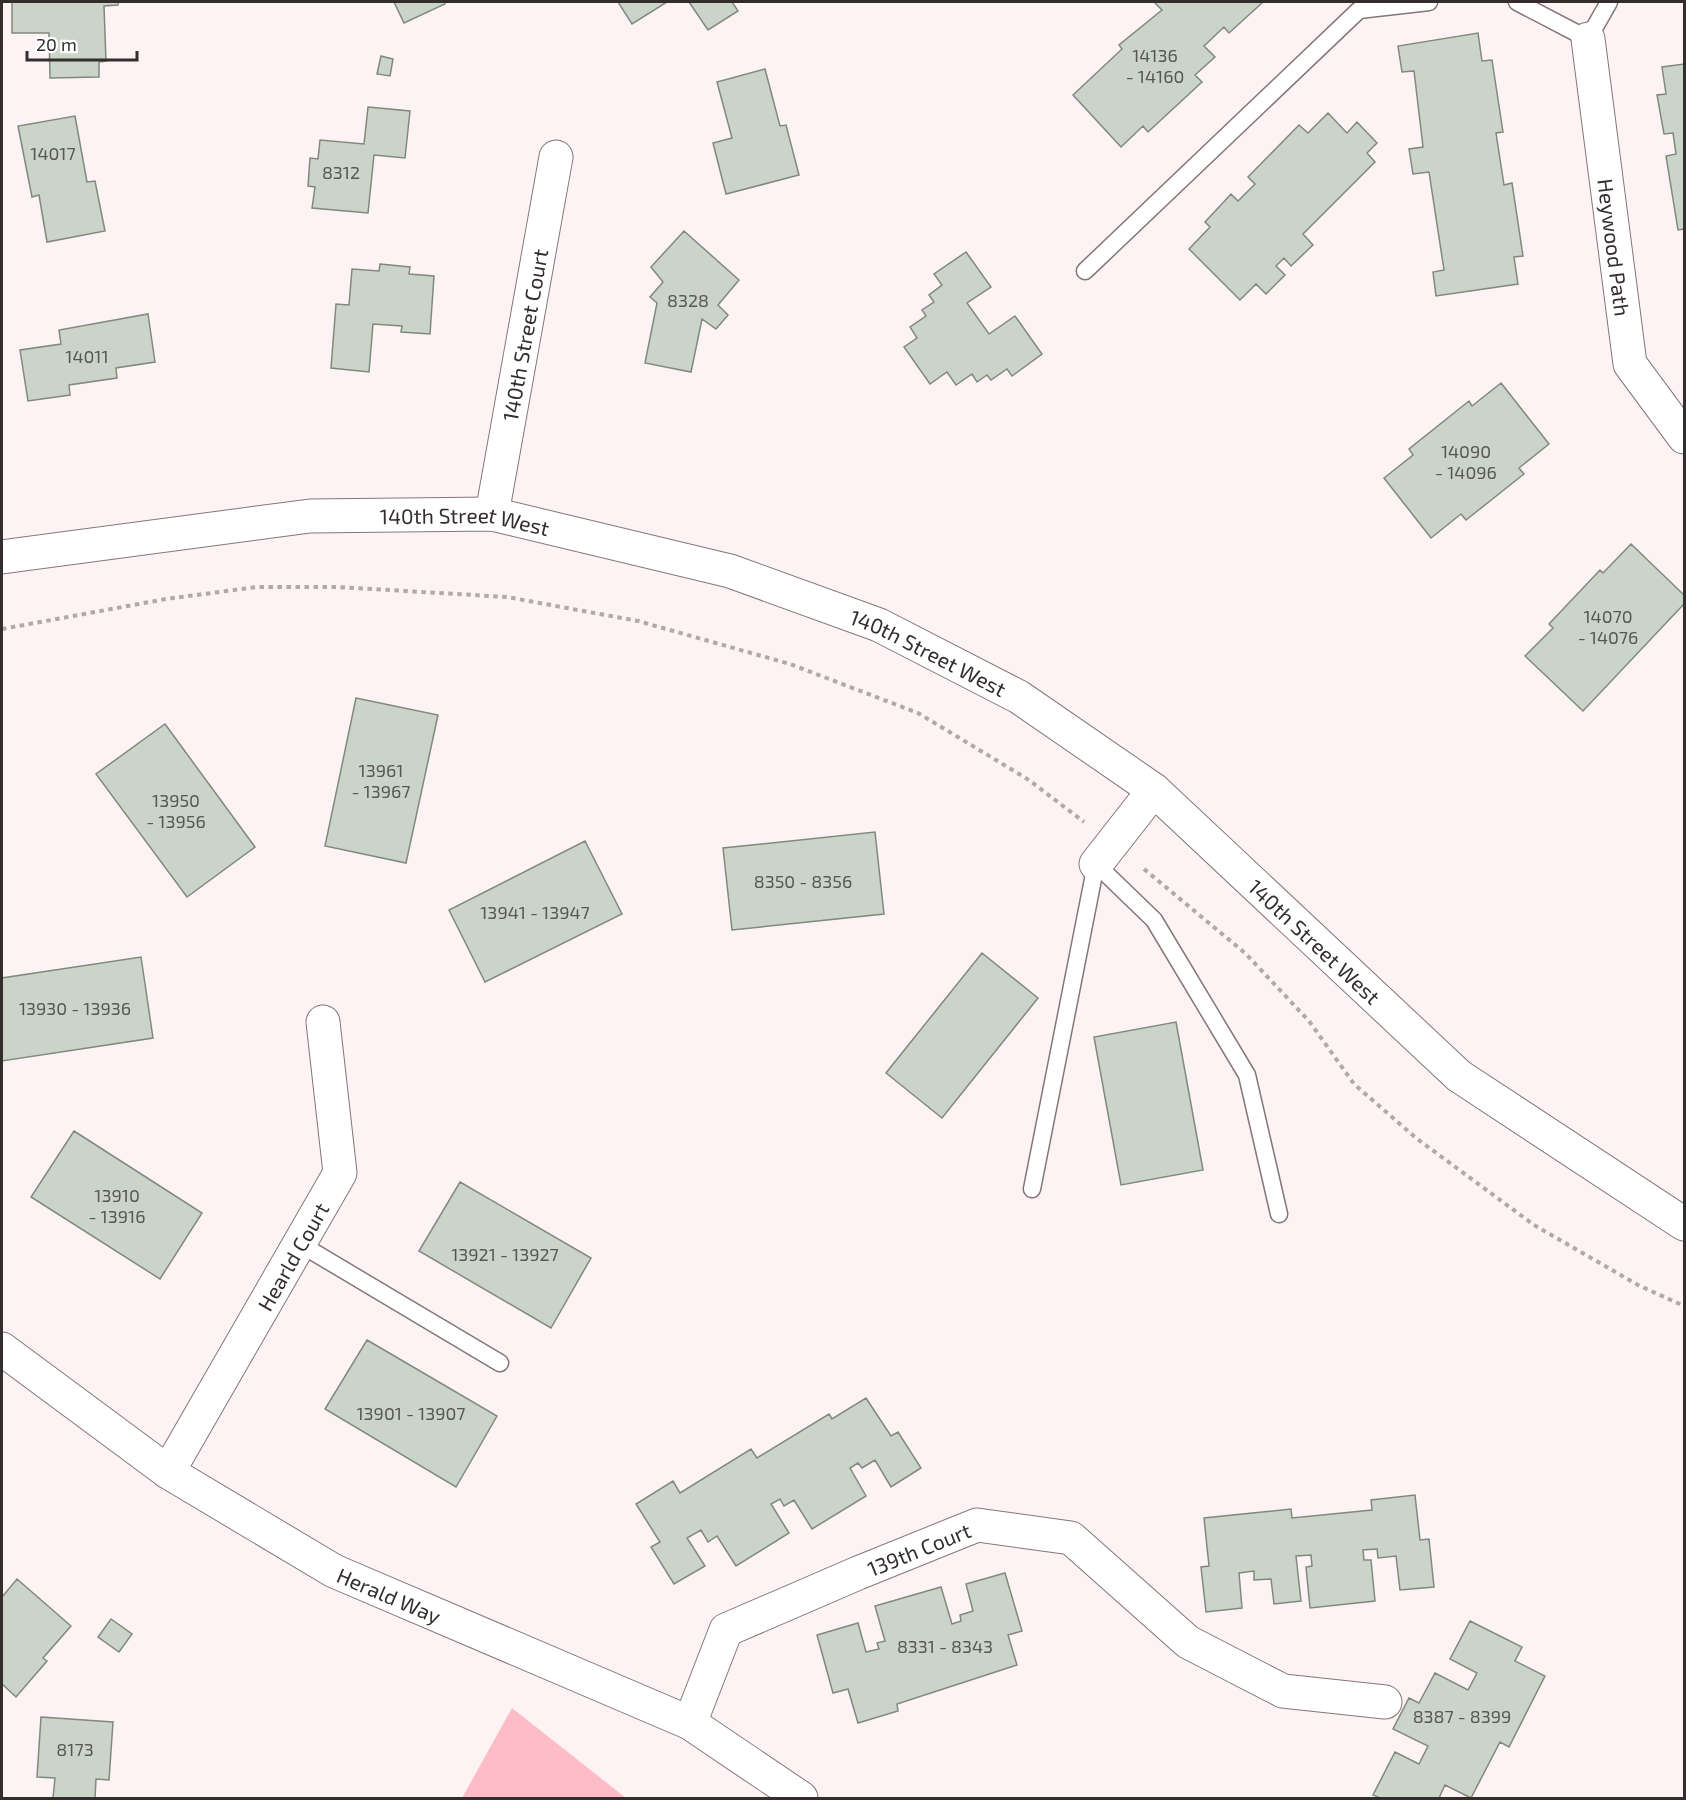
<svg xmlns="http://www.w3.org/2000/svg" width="1686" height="1800" viewBox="0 0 1686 1800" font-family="'Exo 2',sans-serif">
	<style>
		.green { fill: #febdc6 }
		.building { fill: #cbd4c8; stroke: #81897e; stroke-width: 1.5 }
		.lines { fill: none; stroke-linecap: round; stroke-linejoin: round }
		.lane-casing { stroke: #857678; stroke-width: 19 }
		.street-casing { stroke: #857678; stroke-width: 35 }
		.secondary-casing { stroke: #857678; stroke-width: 35 }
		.path { stroke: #b1a8a9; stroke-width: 4; stroke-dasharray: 4.5 4.5; stroke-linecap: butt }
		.lane { stroke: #fff; stroke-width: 16 }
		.street { stroke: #fff; stroke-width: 33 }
		.secondary { stroke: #fff; stroke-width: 33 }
		.labels { text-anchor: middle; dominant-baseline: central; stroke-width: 4.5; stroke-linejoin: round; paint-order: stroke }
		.number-label { font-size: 18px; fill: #595754 }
		.street-label { font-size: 21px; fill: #332d2e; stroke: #fff }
	</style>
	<rect width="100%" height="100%" fill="#fdf3f4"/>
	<path class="green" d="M512,1708L626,1798H462Z"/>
	<path class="building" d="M12,2H118V5L104,6L106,61L99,62V77L50,78L49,33H12Z
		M394,2H444L445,4L404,23Z
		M618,2H667L632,24Z
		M689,2H732L738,11L708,30Z
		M1154,2H1263L1229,33L1224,27L1204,46L1215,57L1195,75L1202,82L1148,132L1143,126L1121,147L1073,95L1122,49L1119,45L1162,10Z
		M1478,33L1482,61L1492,60L1503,132L1496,133L1504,185L1512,183L1523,256L1514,257L1518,284L1436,296L1433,272L1444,270L1429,172L1413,174L1409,149L1423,147L1414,71L1402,72L1398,46Z
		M381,56L393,59L390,76L377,74Z
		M1684,64V229L1678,230L1666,156L1676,154L1673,133L1664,134L1657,95L1666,94L1662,67Z
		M765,69L780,126L786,125L799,175L726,194L713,143L732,138L717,82Z
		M368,107L410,111L405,158L374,155L368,213L312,208L315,187L308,186L310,158L318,159L320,140L364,144Z
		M1328,113L1347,133L1357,122L1377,143L1367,153L1375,162L1303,234L1313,245L1291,266L1284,258L1276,266L1285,275L1266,294L1256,284L1240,300L1189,249L1210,227L1205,222L1231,194L1238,201L1255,184L1248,177L1299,125L1308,133Z
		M75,116L87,182L95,181L105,231L47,242L39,195L32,197L18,126Z
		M684,231L739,280L718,305L728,315L716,329L702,319L691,372L645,363L657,303L650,297L663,282L651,267Z
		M966,252L991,287L967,303L989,334L1015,316L1042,354L1012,376L1007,369L991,380L987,375L977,382L972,374L956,385L947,372L930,384L904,347L917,338L910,327L926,316L922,310L934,302L929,295L942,285L934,274Z
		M380,264L410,267L409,274L434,276L430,334L401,332L402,326L373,324L369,372L331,368L336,304L349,305L352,269L379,271Z
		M148,314L155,362L116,368L117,378L69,385L70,395L28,401L20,350L61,344L59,330Z
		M1501,383L1549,444L1519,468L1524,474L1466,520L1461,514L1431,538L1384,478L1413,455L1409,449L1469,401L1472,406Z
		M1631,544L1684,595V604L1583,711L1525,656L1553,628L1549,624L1600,570L1603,573Z
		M356,698L438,715L406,863L325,846Z
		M165,724L255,847L187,897L96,774Z
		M875,832L884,914L732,930L723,848Z
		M585,841L622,914L485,982L449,910Z
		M982,953L1038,998L942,1118L886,1073Z
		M141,957L153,1038L2,1061V978Z
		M1176,1022L1203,1170L1121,1185L1094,1037Z
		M74,1131L202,1213L160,1279L31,1197Z
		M460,1182L591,1258L551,1328L419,1251Z
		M367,1340L497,1416L456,1487L325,1409Z
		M866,1398L891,1436L898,1432L921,1468L891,1487L875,1460L862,1468L858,1463L850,1468L866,1496L812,1529L794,1500L784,1506L780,1499L771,1504L789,1533L736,1566L717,1536L708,1542L701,1530L687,1538L705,1566L674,1584L651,1547L660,1542L636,1504L673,1481L680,1493L751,1449L757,1458L829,1414L832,1419Z
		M1415,1495L1420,1540L1429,1539L1434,1587L1400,1590L1396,1556L1378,1558L1377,1549L1363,1550L1364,1560H1371L1375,1601L1310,1608L1306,1567L1312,1566L1311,1555L1296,1556L1301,1601L1274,1604L1271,1579L1254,1580V1571L1239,1573L1242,1608L1206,1612L1201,1567L1209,1566L1204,1518L1291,1509L1292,1518L1372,1510L1371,1500Z
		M1005,1573L1022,1631L1008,1635L1017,1665L897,1704L898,1711L858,1723L848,1689L833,1693L817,1635L858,1623L866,1652L879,1649L877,1643L885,1641L875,1606L941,1587L952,1624L961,1621L960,1615L973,1611L966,1584Z
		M17,1579L71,1626L43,1658L47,1661L16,1697L2,1684V1597Z
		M111,1619L132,1634L119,1652L98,1637Z
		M1470,1621L1522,1647L1515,1661L1545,1676L1509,1747L1500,1742L1471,1798L1445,1785L1439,1798H1380L1373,1795L1395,1752L1419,1764L1428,1746L1393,1729L1409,1698L1419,1703L1435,1673L1468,1690L1477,1673L1450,1659Z
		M41,1717L113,1722L109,1780L96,1779L95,1798H53L55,1778L37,1777Z"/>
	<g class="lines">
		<defs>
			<path id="lane" d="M1517,2L1588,39L1609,2
				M1085,271L1359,10L1429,2
				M1096,864L1154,920L1247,1075L1279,1214
				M1032,1189L1096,864
				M300,1244L500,1363"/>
			<g id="street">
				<path id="s1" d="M1588,39L1630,364L1684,437"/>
				<path id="s2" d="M492,514L556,157"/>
				<path d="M1096,864L1154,790"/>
				<path id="s3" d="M2,1349L168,1472L334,1571L690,1723L801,1798"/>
				<path id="s4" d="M168,1472L340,1173L323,1022"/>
				<path id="s5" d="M690,1723L726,1630L858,1573L977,1525L1071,1538L1188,1642L1283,1691L1385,1702"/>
			</g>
			<g id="secondary">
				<path id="s6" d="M2,557L310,516L492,514L730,571L879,625L1019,697L1154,790L1459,1076L1684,1224"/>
			</g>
		</defs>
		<use href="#lane" class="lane-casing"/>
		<use href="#street" class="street-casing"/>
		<use href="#secondary" class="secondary-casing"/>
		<path class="path" d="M2,629L166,599L257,587H338L507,597L638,621L790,664L918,713L1029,780L1084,822
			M1144,869L1245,953L1309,1021L1354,1084L1416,1138L1534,1225L1638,1285L1684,1306"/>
		<use href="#lane" class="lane"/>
		<use href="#street" class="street"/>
		<use href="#secondary" class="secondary"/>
	</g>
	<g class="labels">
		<g class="number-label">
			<text x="1155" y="55">14136<tspan x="1155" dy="21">- 14160</tspan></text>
			<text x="53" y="153">14017</text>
			<text x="341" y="172">8312</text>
			<text x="688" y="300">8328</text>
			<text x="87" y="356">14011</text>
			<text x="1466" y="451">14090<tspan x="1466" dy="21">- 14096</tspan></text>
			<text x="1608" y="616">14070<tspan x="1608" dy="21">- 14076</tspan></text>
			<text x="381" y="770">13961<tspan x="381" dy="21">- 13967</tspan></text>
			<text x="176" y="800">13950<tspan x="176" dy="21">- 13956</tspan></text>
			<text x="803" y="881">8350 - 8356</text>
			<text x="535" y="912">13941 - 13947</text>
			<text x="75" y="1008">13930 - 13936</text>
			<text x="117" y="1195">13910<tspan x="117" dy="21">- 13916</tspan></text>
			<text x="505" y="1254">13921 - 13927</text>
			<text x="411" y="1413">13901 - 13907</text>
			<text x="945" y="1646">8331 - 8343</text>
			<text x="1462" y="1716">8387 - 8399</text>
			<text x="75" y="1749">8173</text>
		</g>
		<g class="street-label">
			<text stroke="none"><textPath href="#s1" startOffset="210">Heywood Path</textPath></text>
			<text stroke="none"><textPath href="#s2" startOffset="182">140th Street Court</textPath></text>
			<text stroke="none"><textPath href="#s6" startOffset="466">140th Street West</textPath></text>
			<text stroke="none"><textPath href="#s6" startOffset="952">140th Street West</textPath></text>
			<text stroke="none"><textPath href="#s6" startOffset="1438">140th Street West</textPath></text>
			<text stroke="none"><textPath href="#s4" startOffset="249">Hearld Court</textPath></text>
			<text stroke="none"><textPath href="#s5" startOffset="309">139th Court</textPath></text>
			<text stroke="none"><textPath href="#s3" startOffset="460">Herald Way</textPath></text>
		</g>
	</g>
	<rect width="1686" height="1800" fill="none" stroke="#332d2e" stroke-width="6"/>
	<path d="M27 51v9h110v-9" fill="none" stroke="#332d2e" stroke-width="3"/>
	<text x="36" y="51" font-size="18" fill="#332d2e" stroke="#ffffff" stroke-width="4.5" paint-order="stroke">20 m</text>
</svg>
